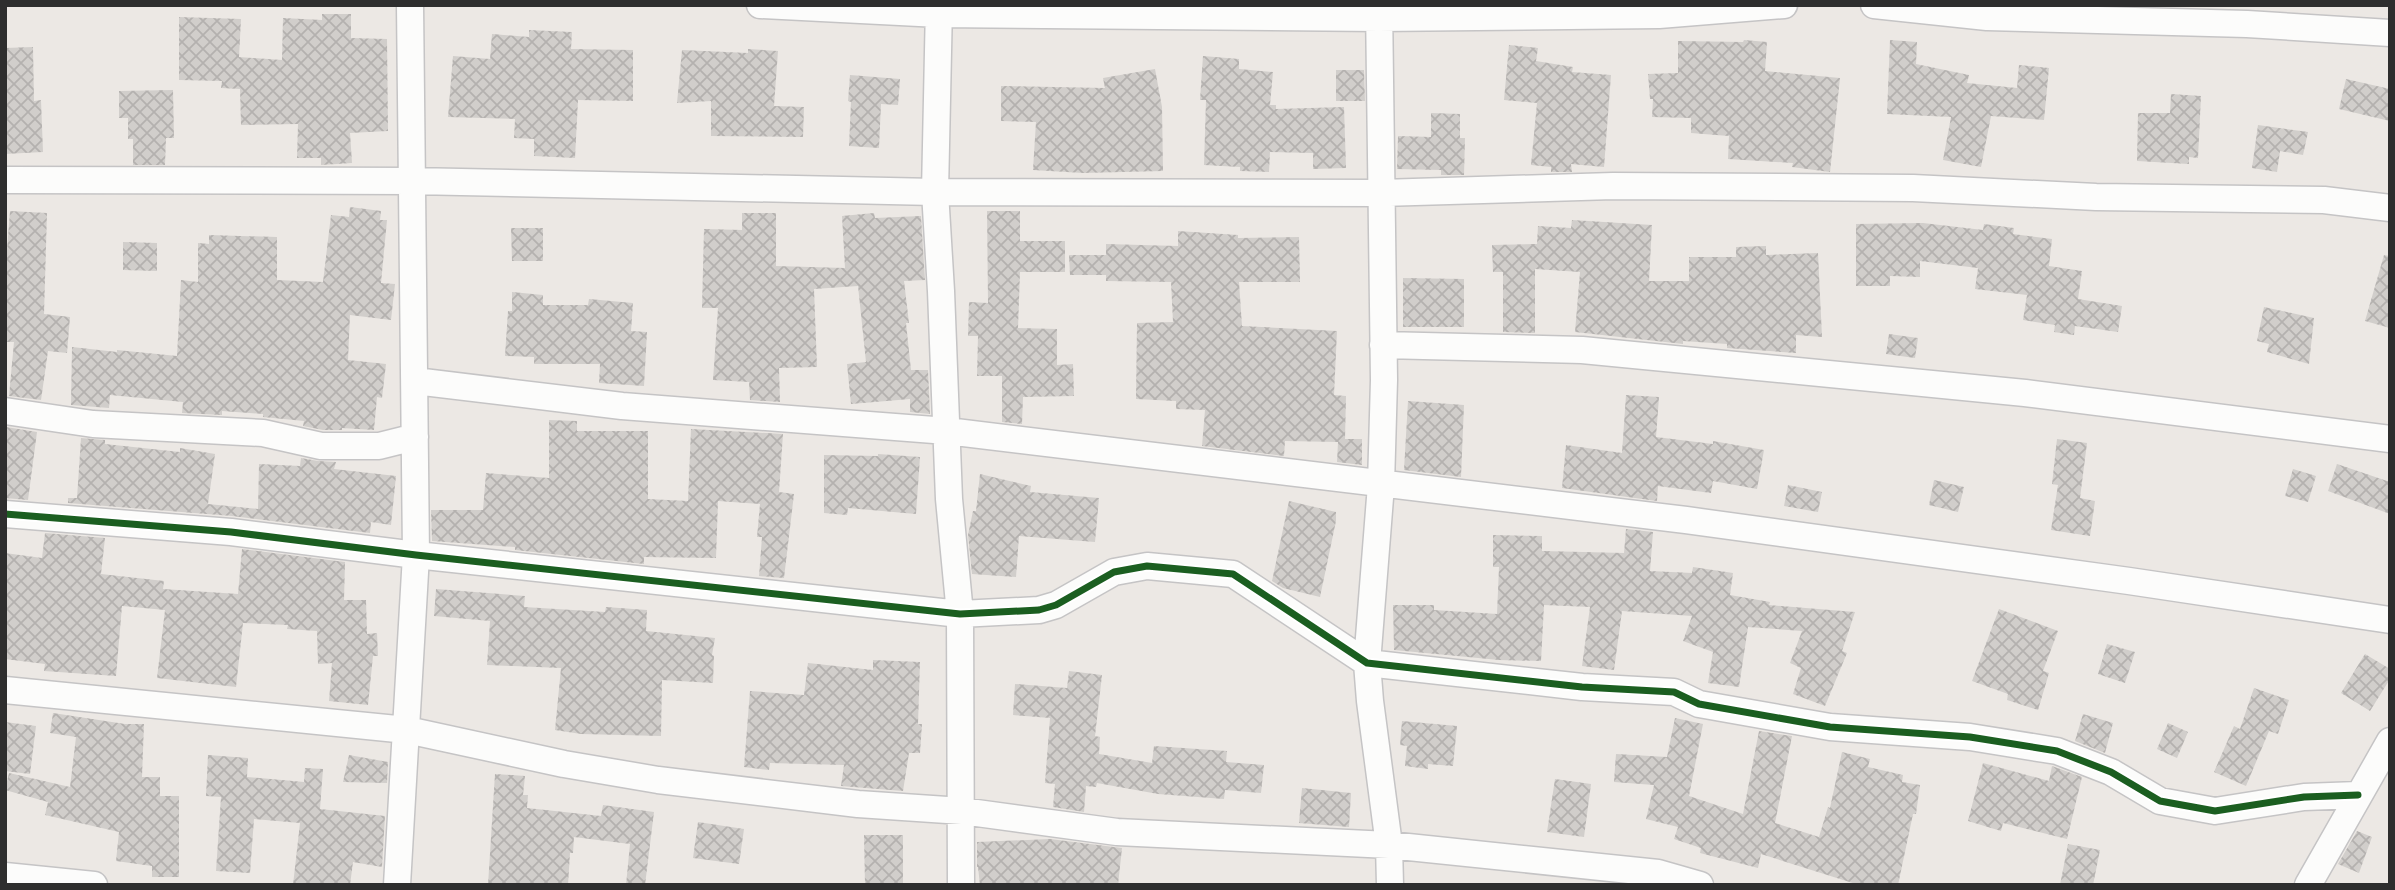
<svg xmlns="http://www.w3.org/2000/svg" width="2395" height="890" viewBox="0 0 2395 890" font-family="'Nunito Sans',sans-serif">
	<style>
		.building { fill: url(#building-cross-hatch) }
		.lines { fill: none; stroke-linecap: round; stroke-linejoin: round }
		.minor-casing { stroke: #c5c4c5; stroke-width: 29 }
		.minor { stroke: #fcfcfb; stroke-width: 26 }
		.cycleway-casing { stroke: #fff; stroke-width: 11 }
		.cycleway { stroke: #1b5e20; stroke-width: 7 }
	</style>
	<defs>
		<pattern id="building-cross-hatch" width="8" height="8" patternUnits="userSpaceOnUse" patternTransform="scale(1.75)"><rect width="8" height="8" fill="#d1cecb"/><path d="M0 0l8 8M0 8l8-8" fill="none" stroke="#b4b1af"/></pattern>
	</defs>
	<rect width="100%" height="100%" fill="#ece8e4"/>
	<path class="building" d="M322,14H351V38L387,39L388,131L350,133L352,163L321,165V158H297L298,124L241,125L240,89L221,88L222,81L179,80V17L241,19L239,57L282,60L283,18L322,20Z
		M529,30L572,32L571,49L633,50V101L578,100L575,158L534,156V139L514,138L515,119L448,117L453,56L490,59L492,34L529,37Z
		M1744,40L1767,42L1765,71L1840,78L1830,172L1792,167L1793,163L1728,159L1729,136L1691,133V118L1652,117L1653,99H1650L1648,74L1678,73V41L1743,42Z
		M1890,40L1917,42L1916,64L1969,75L1967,83L2017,88L2019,65L2049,68L2044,120L1991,116L1981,167L1943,160L1951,117L1887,114Z
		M1509,45L1538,48L1536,61L1573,67L1572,72L1611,75L1604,167L1571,164L1572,172H1551V167L1531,165L1537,103L1504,100Z
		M33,47L34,101L41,100L43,152L5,154V48Z
		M748,49L778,51L774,106L804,107L803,137L711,136V101L677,103L682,50L748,53Z
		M1203,56L1239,59V69L1273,72L1270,105H1276V109L1344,107L1346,168L1313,169V153L1270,152L1269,172L1240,171V167L1204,165L1206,100H1200Z
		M1155,69L1162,107L1163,171L1083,173L1033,170L1036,122L1001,121V86L1105,88L1103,78Z
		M1336,70H1364L1365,101H1336Z
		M850,75L900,79L898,105L881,104L879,148L849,146L851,102L848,101Z
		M2346,79L2390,89V121L2339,109Z
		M173,90L174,138H166L165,165H133V139H128V118H119V91Z
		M2171,94L2201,96L2198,158L2189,157V164L2137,161L2138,113H2170Z
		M1431,113L1460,114V138H1465L1464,175H1441V170L1397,169L1398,136L1431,137Z
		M2258,125L2308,132L2303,155L2280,151L2277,172L2252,168Z
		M350,207L381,211L380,220H387L381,283L395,284L391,320L350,315L348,360L386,364L382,398L377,397L374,430L342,428V430H323L303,426L304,421L263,417V414L222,411V415L182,413L183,402L110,395L109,408L71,405L72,347L117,352V350L177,356L181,280L198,282V243L209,244V235L277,237V280L323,282L331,215L349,217Z
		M10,211L47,213L44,314L70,317L67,353L48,351L41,400L9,396L14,342H5V276Z
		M987,211H1020V241H1065V272H1020L1018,328L1057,329V365L1073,364L1074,396L1023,397L1022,424L1002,422V376H977L978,336H968L969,302L988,303Z
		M742,213H776V266L845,268L842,216L874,213L875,218L921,216L925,280L904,281L909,323H906L911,370H928L930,414L910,412V399L851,404L847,364L866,362L858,286L814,289L817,367L779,368L780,402L750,400L749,382L713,380L718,308H702L704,229L742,230Z
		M1572,220L1652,225L1649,281H1689V257H1736V247L1766,246V255L1818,253L1822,337L1796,335V353L1727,348V344L1683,341V344L1575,332L1580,272L1535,269V333L1503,332V272H1493L1492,245L1537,244L1538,226L1571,228Z
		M1923,223L1983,230L1984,224L2014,228L2013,234L2052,239L2049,266L2082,271L2078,299L2122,306L2118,332L2075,326L2074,335L2054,332L2055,325L2023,320L2027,295L1975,289L1978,268L1920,261V277L1890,276V286H1856V224Z
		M511,228H543V261H512Z
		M1178,231L1238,235V238L1299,237L1300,282H1239L1242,326L1337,331L1334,395L1346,396L1345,439H1362V465L1337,462L1338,442L1285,441L1284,456L1202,446L1205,410L1176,409V401L1136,399L1137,323L1173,322L1171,282L1106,281V275H1070L1069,255H1106V244L1178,246Z
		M123,242L157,243V271L123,270Z
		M2384,255L2390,256V328L2365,321Z
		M1403,278L1464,279V327H1403Z
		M512,292L543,295V305H588L589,299L633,303L631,331L647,332L644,386L599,383L600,364H534V357L505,356L508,311H512Z
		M2264,307L2314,318L2309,364L2267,352L2269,344L2257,341Z
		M1889,334L1918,338L1915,358L1886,354Z
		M1626,395L1659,397L1656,437L1713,444V441L1764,450L1757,489L1713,481L1711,493L1658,486L1657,501L1562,488L1566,445L1622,453Z
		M1408,401L1464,405L1461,477L1404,470Z
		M549,420L577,421V431H648V499L688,501L691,429L783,434L779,492L794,494L784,578L759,576L762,537H757L760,504L718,501L716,558L644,557V564L515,550V547L432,541L431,510H483L486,473L549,478Z
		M6,427L37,432L28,500L5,498Z
		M81,438L105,440V444L180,452V448L215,454L208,504L258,509L259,464L300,466L301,458L318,461L336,462L334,469L396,476L391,525L371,522L370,533L232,516L68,503V498H77Z
		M2057,439L2087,443L2080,498L2095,501L2090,536L2051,530L2058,485L2052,484Z
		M878,454L920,457L916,514L848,508L847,515L824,513V455L878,456Z
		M2337,464L2390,482V514L2328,491Z
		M2293,469L2316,476L2308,502L2285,496Z
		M980,474L1031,486L1030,492L1099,498L1095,542L1019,536L1016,577L972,574L968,535L973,511H976Z
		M1934,480L1964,487L1958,512L1929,505Z
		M1788,485L1822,492L1818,512L1784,506Z
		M1289,501L1336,512V521L1320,597L1283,588L1272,581Z
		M1626,529L1653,532L1650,571L1692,573L1693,567L1733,573L1730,595L1770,602L1769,605L1855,612L1842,651L1847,653L1825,706L1793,694L1801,668L1790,663L1802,631L1748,627L1739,687L1708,683L1713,652L1683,641L1692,616L1622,611L1614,670L1582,666L1590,607L1544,605L1541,661L1499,660L1394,650L1393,605H1434V610L1497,614L1499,567H1493V535L1542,536V551L1624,553Z
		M45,533L105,538L101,574L164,581L163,589L238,594L242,549L345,562L344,600H366L367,634L377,633L378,656H373L368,705L329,701L332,663L318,664L317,631L287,629L288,625L243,623L236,687L157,678L165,610L122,606L116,676L44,671L45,664L5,659V553L42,558Z
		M436,589L525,596L524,607L605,612L606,607L647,610L646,631L715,638L712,655L714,656L713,683L662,680L661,736L581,734L555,730L561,668L487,665L490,621L434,616Z
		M1999,609L2058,631L2043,671L2049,673L2038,710L2007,700L2008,694L1972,681Z
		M2107,644L2135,652L2125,683L2098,674Z
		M2365,654L2390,669V679L2370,711L2341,693Z
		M873,660L920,662L918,724H922L920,753H909L903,791L841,786L844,765L770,763L769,770L744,767L750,691L804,695L808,663L873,670Z
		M1069,671L1102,675L1095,736L1100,737L1099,754L1152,763L1154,746L1227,751L1226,762L1264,765L1261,793L1225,790L1224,799L1158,794L1097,783L1096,787L1086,786L1084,812L1053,807L1055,784L1045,783L1050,718L1013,715L1015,684L1067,688Z
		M2254,688L2289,700L2278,734L2269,731L2246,786L2214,772L2234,726L2240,729Z
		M53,713L125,724H144L142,777H160V796H179V877H152V866L116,861L119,832L45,815L48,802L5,790L9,773L70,787L76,737L50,733Z
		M2083,714L2113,723L2105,753L2075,741Z
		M1675,718L1703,724L1689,796L1743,814L1759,731L1792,736L1775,823L1819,837L1828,807L1830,808L1842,752L1870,759L1868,767L1903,775L1902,782L1920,785L1916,814H1913L1898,885H1859L1761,854L1758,868L1700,853L1701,848L1674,839L1678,827L1646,819L1654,785L1614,782L1616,754L1667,757Z
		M1402,721L1457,726L1453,766L1428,764V769L1405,766L1407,746L1400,745Z
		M5,722L36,726L30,774L5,771Z
		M2168,723L2188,732L2177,758L2157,749Z
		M208,755L248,758L247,777L304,782L305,768L323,769L320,809L385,816L382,867L353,862L350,885H293L300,823L254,819L250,873L216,871L221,797L206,796Z
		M349,755L388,762L387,783L343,782Z
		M1983,763L2049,781L2052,766L2082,777L2067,839L2003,823L2001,831L1968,821Z
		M495,774L525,776L523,795H528L527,808L601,816L603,805L654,812L645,885H626L630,844L574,837L573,853H570L568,885H488Z
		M1555,779L1591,784L1584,837L1547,832Z
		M1302,788L1351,793L1349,827L1299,823Z
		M698,822L744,829L739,864L693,858Z
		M2357,831L2372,837L2359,873L2338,864Z
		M864,835H903V885H865Z
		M1050,839L1122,848L1118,885H980L978,867H977V842Z
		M2068,844L2100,850L2093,885H2060Z"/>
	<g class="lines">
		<defs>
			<path id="minor" d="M760,5L939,14L1379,18L1659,15L1784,5
				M939,5L935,192L941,291L949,499L960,614L961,885
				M1379,5L1384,380L1381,485L1367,663L1370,701L1389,845L1390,885
				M1874,5L1987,17L2247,24L2390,33
				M5,180L412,181L935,192L1381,193L1613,186L1913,188L2096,197L2324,200L2390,208
				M1383,345L1582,350L2025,393L2390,439
				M415,381L622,406L947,431L1686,520L2129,581L2390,620
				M5,411L93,424L263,433L321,446H379L415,437
				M5,514L231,532L416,555L960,614L1039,610L1056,605L1114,572L1147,566L1233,574L1367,663L1582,687L1674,692L1699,704L1830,727L1970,737L2057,751L2111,772L2160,801L2215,811L2304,797L2358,795
				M5,690L407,730L564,764L658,780L858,804L962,811L1117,832L1389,845L1658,873L1700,885
				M5,876L94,885
				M397,885L416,555L410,5
				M2308,885L2390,741"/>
		</defs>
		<use href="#minor" class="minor-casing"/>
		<use href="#minor" class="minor"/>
		<defs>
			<path id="cycleway" d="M5,514L231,532L416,555L960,614L1039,610L1056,605L1114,572L1147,566L1233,574L1367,663L1582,687L1674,692L1699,704L1830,727L1970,737L2057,751L2111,772L2160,801L2215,811L2304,797L2358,795"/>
		</defs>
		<use href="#cycleway" class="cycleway-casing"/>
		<use href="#cycleway" class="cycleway"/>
	</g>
	<rect width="2395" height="890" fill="none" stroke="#2e2e2e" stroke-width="14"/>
</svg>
